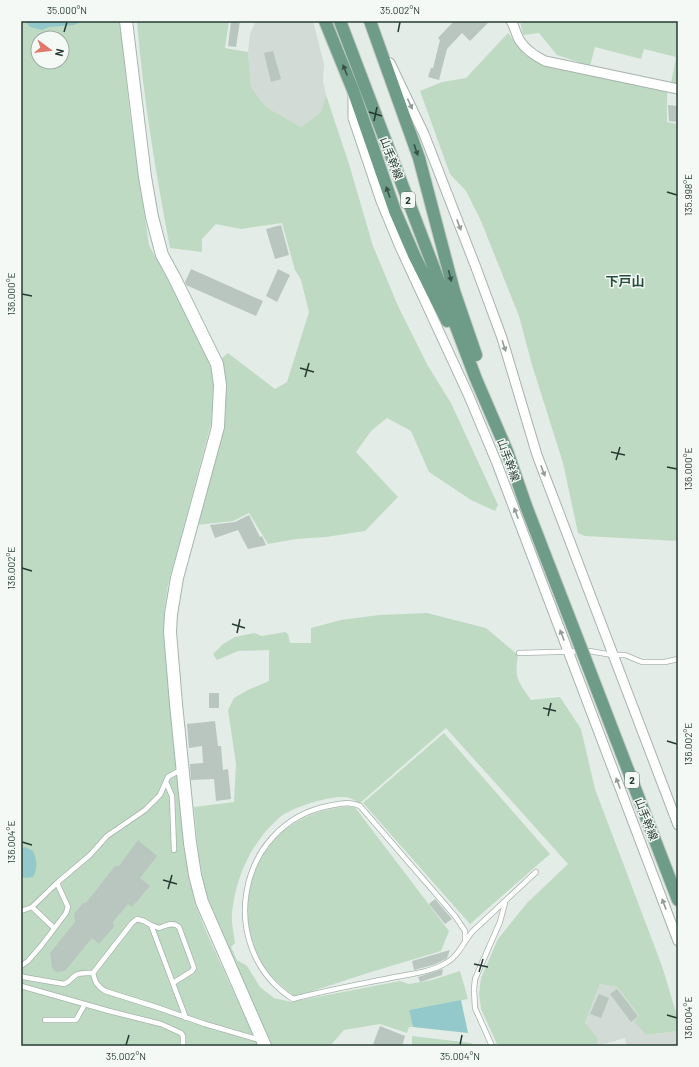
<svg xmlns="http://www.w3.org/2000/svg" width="699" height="1067" viewBox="0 0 699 1067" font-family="Barlow,'Noto Sans JP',sans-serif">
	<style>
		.built { fill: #d2dbd6 }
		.green { fill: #bfdac3; fill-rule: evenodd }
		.water { fill: #93c9ca }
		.building { fill: #b9c6c0 }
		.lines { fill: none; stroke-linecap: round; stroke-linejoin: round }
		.lane-casing { stroke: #a7b3ad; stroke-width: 6 }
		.street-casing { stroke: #a7b3ad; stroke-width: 11 }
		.secondary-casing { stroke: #a3b6ad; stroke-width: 14 }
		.primary-casing { stroke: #c2c8c6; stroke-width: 14 }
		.lane { stroke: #fff; stroke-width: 4.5 }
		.street { stroke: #fff; stroke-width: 9 }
		.secondary { stroke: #fff; stroke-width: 12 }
		.primary { stroke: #6e9c89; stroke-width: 12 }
		.primary-bridge-casing { stroke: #c2c8c6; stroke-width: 14; stroke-linecap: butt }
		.primary-bridge { stroke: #6e9c89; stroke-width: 12 }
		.oneway { fill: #375348 }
		.oneway2 { fill: #929d98 }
		.ticks { fill: none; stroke: #253b32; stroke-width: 1.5 }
		.labels { text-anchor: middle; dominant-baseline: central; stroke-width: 3; stroke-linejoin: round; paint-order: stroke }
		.shield { fill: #f4f9f6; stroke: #63746d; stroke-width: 1 }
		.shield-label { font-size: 10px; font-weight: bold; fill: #253b32 }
		.street-label { font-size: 11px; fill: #253b32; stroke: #f4f9f6 }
		.quarter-label { font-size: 13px; font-weight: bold; fill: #244b3c; stroke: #f4f9f6 }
		.neatline { fill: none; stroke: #253b32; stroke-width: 1.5 }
		.ticks-label { font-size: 10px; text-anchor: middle; fill: #253b32 }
	</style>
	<rect width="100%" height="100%" fill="#e4ece7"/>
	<path class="built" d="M256,21H313L324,64L323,81L326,95L321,112L301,127L266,107L251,87L248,52L250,34Z
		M600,984L617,987L639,1017L646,1035L678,1031V1046H626L625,1038L597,1046V1037L585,1024Z"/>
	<path class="green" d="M21,21H120L130,115L149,245L206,352L214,380L211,424L168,585L164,612V623L183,831L189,875L195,903L205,929L258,1046H21ZM38,38H62V62H38Z
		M137,21H229L225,48L248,52L251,87L266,107L301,127L321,112L326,95L349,164L373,246L398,306L428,366L451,403L498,505L495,511L471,500L429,472L411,431L387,418L371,431L356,452L398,497L365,531L326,537L296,539L268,544L249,513L233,521L197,525L225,421L226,383L222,358L228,353L275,389L287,382L309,312L301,280L295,270L282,223L241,229L216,224L202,239V252L170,248C156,174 143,97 137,21Z
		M520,21H678V84L671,83L676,57L644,49L641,59L595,47L590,66L557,55L539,33L523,35Z
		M508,33L525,55L541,64L667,92V122L678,124V541L585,536L578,533L563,463L532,365L519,316L481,221L466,191L450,174L420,91L442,82L466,78Z
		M427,613L486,628L518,655C514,679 518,681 531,700L560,697L581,729L595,789L662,966L678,1019V1031L646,1035L634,1021L639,1016L617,987L600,984L585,1023L597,1037V1046H502L497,1044L481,1009L479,994L481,978L498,939L527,903L568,864L446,728L359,804C350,794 335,797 322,800C311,802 289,810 280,817C252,841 236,876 232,913C231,922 234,934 235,943L231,947L237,960L247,966L260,987L274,998L291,1002L400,981L409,984L432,980L460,971L468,999L409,1010L413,1027H409L407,1033L380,1024L344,1030L330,1046H270L217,925L204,886L198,851L194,807L234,802L236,764L228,710L234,698L248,690L269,681V650L238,651L217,660L213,654L223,644L235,637L254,633L262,636L285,632L288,634L290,643H311V628L341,620L379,615Z
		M444,733L550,854L470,924L363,803Z
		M354,806L449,931L441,951L371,972L294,997C284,987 271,979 263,967C248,944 242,908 250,882C255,865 268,844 281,833C284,829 289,827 293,824C315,811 329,808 354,806Z
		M412,1036L471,1043L476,1046H412Z"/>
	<path class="water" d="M25,21H80L79,23L74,25L49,27L42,30L30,27Z
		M25,847L33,851C37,860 38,868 33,877L26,878L21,876V849Z
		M461,1000L468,1033L413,1027L409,1010Z"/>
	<path class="building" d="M231,21H240L236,47L228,46Z
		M454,21H490L470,41L462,33L447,49L439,80L428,77L431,68H433L440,40L438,38Z
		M273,51L281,79L271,82L264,53Z
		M668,105L678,106V122L669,121Z
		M281,225L289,255L275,259L266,229Z
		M191,269L263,301L256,316L186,285L185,282Z
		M278,269L290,275L277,302L266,296Z
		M249,515L260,537L262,536L266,545L248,549L238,530L215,538L210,525L235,522Z
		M209,693H219V708H209Z
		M215,721L218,746H221L223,770L228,769L231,799L216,801L214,779L191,780L190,764L203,763L202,746L189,748L187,724Z
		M138,840L157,856L140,878L150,886L132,907L128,904L113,922L114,927L99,944L92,938L65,971L56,972L52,968L50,953L75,922L74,914L83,903H86L115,866H119Z
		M435,899L452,919L445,924L429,904Z
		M450,950L447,958L444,960L433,965L414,970L412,961Z
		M443,969L442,975L420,982L418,977Z
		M617,989L638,1016L631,1022L610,994Z
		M599,994L609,998L601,1018L590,1014Z
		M380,1026L405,1036L402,1046H378L373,1044Z"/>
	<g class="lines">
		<defs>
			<path id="lane" d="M519,653L589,651L613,655H625L642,662H665L678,659
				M166,782L172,796L174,850
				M32,907L54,928
				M21,911L32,907L58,882L90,855L107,836L145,810L160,795L168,777L182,769
				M151,925L159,928C165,926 173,921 179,927L194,968L192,971L173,983
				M465,939V931L455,916L360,806C350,801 339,804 328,806C236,825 215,949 293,999C327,990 361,984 395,977C411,974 431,972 446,963C459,956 463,942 473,931L536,872
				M21,966L28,961L41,946L66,913L68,907L57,883
				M21,975L23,977L64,984C70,982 71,978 76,975C80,972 88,973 93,973
				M21,986L109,1011L161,1024L181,1033L183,1036V1046
				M186,1018L151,925L144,921L137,919L132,923L93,973C95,982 97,986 105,991L156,1007L205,1024L260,1040
				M45,1020H76L85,1004
				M492,1046L475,1008L474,989L475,979L500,922L505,903"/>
			<path id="street" d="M511,21C515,27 516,35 520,41C526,50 535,56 545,61L678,89
				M390,63L424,134L475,265L502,338L537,455L678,825
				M353,94V118L381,201L400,247L468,394L496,461L678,941"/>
			<path id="secondary" d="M126,21L145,177L152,217L162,255L174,277L217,364L220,385L218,427L177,578L171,614L170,632L176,704L190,843L195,875L202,902L265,1046"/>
			<path id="primary" d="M325,21L353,90L395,211L414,255L447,321
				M340,21L476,379L507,451L526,506
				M370,21L419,158L454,291L476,355
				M586,661L678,900"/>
		</defs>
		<use href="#lane" class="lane-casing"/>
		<use href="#street" class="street-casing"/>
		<use href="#secondary" class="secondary-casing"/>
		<use href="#primary" class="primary-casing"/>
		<use href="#lane" class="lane"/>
		<use href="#street" class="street"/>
		<use href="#secondary" class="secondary"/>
		<use href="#primary" class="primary"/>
		<defs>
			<path id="primary-bridge" d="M526,506L586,661"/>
		</defs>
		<use href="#primary-bridge" class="primary-bridge-casing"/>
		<use href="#primary-bridge" class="primary-bridge"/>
	</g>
	<defs><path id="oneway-solid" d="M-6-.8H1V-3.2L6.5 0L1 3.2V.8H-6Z"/></defs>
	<g class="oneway">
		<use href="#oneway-solid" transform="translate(345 70) rotate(-112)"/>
		<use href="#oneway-solid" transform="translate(416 150) rotate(71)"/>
		<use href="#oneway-solid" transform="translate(388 192) rotate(-110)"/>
		<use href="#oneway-solid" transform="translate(450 276) rotate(76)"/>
	</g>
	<g class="oneway2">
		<use href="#oneway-solid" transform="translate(410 104) rotate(65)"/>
		<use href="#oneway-solid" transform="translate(459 225) rotate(69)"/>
		<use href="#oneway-solid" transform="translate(504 346) rotate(72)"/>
		<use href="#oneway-solid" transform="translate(543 471) rotate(70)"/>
		<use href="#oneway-solid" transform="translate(516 513) rotate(-111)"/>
		<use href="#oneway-solid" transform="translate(562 635) rotate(-111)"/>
		<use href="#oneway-solid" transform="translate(618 783) rotate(-111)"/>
		<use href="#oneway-solid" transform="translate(664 904) rotate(-111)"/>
	</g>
	<path class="ticks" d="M64,32L67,22M398,32L400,22M369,112L382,116M374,121L377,107M667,192L677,195M22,294L32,296M300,368L314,372M305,377L309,363M611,452L625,455M616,460L620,447M667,467L677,469M22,568L32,571M232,624L245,628M237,633L240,619M543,708L556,711M548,716L551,703M667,741L677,744M22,842L32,845M163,880L177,884M168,889L172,875M474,964L488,967M479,972L483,959M667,1015L677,1018M126,1045L129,1035M460,1045L462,1035"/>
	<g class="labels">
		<g class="shield">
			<rect x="401" y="192" width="14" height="16" rx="3"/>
			<rect x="625" y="772" width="14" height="16" rx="3"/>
		</g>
		<g class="shield-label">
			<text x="408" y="200">2</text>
			<text x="632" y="780">2</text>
		</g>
		<g class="street-label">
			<text transform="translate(392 158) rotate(69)">山手幹線</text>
			<text transform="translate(509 460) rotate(70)">山手幹線</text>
			<text transform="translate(647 819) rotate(69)">山手幹線</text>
		</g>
		<g class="quarter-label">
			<text x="625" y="281">下戸山</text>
		</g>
	</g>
	<rect width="699" height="1067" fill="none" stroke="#f4f9f6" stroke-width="44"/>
	<g transform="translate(50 50) rotate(105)"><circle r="19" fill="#f4f9f6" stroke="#a1ada8"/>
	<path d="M0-3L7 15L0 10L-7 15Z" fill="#e2786c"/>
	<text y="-6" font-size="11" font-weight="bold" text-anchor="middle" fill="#253b32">N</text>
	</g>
	<rect x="22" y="22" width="655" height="1023" class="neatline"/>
	<g class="ticks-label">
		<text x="67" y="14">35.000°N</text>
		<text x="400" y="14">35.002°N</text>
		<text transform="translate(688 195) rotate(-90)" y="4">135.998°E</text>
		<text transform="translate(11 294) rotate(-90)" y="4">136.000°E</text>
		<text transform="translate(688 469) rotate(-90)" y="4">136.000°E</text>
		<text transform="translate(11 568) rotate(-90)" y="4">136.002°E</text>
		<text transform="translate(688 744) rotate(-90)" y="4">136.002°E</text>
		<text transform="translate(11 842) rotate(-90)" y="4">136.004°E</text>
		<text transform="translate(688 1018) rotate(-90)" y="4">136.004°E</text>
		<text x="126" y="1060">35.002°N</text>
		<text x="460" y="1060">35.004°N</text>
	</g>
</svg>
